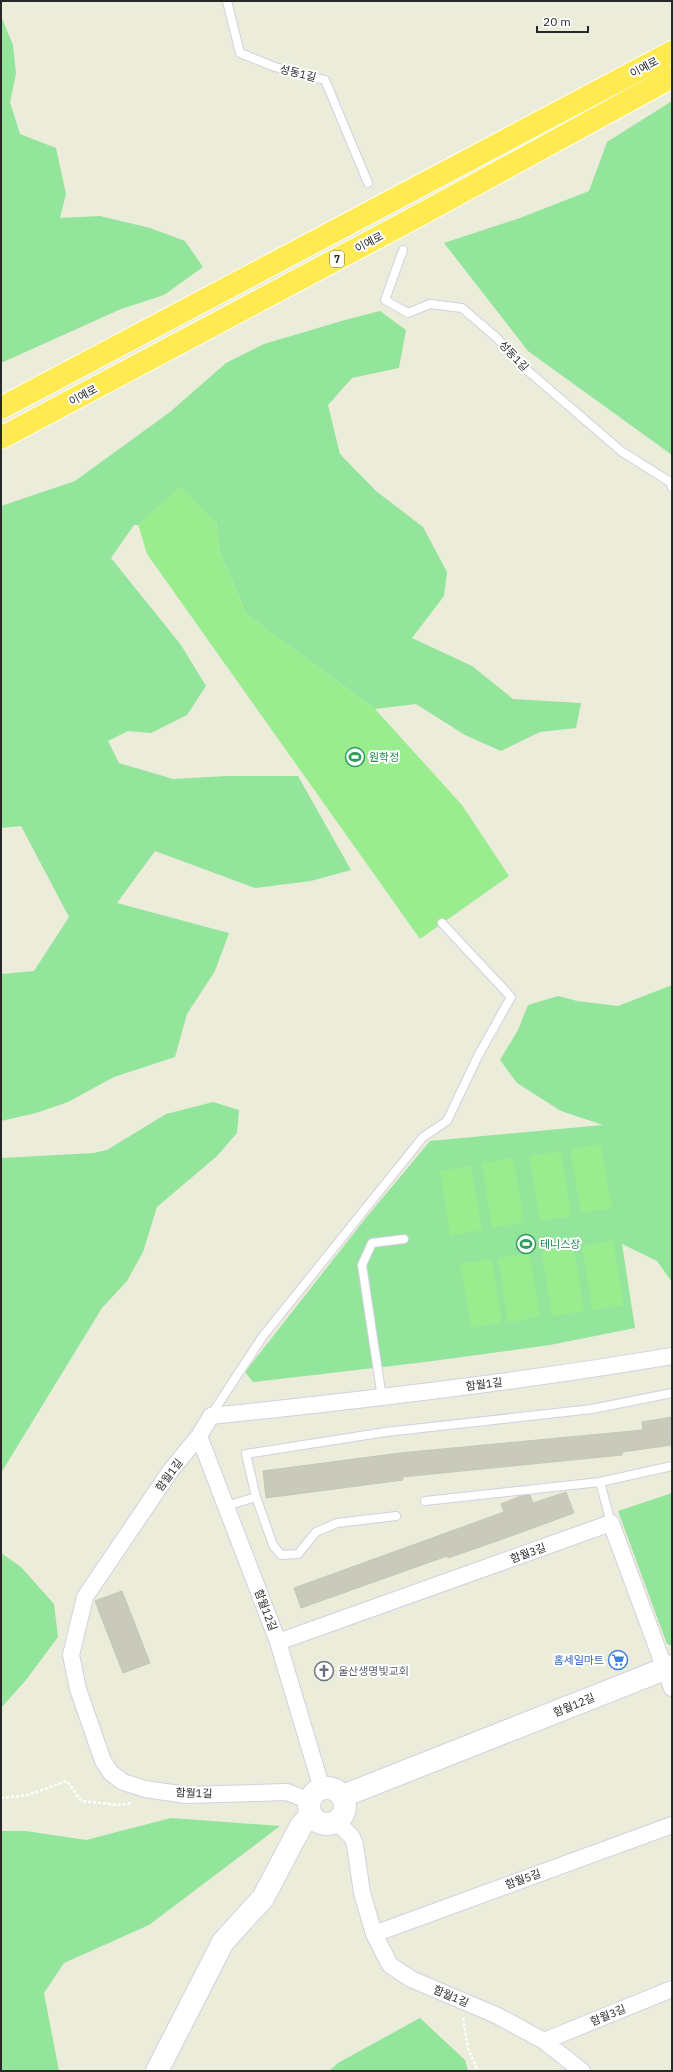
<svg xmlns="http://www.w3.org/2000/svg" width="673" height="2072" viewBox="0 0 673 2072" font-family="'IBM Plex Sans','Noto Sans KR',sans-serif">
	<style>
		.green { fill: #93e59c }
		.pitch { fill: #9aed8e }
		.building { fill: #c9cabc; stroke: #c5c7b3 }
		.lines { fill: none; stroke-linecap: round; stroke-linejoin: round }
		.lane-casing { stroke: #d4cfe2; stroke-width: 10 }
		.street-casing { stroke: #d4cfe2; stroke-width: 18 }
		.secondary-casing { stroke: #d4cfe2; stroke-width: 24 }
		.highway-casing { stroke: #fff; stroke-width: 24 }
		.path { stroke: #fff; stroke-width: 2.5; stroke-dasharray: 3 2; stroke-linecap: butt }
		.lane { stroke: #fff; stroke-width: 8 }
		.street { stroke: #fff; stroke-width: 16 }
		.secondary { stroke: #fff; stroke-width: 22 }
		.highway { stroke: #ffeb51; stroke-width: 22 }
		.labels { text-anchor: middle; dominant-baseline: central; stroke-width: 4; stroke-linejoin: round; paint-order: stroke }
		.shield { fill: #fff; stroke: #686868; stroke-width: 1 }
		.shield-label { font-size: 10px; font-weight: bold; fill: #282828 }
		.street-label { font-size: 11px; fill: #282828; stroke: #fff }
		.leisure-label { font-size: 11px; fill: #27864d; stroke: #fff; text-anchor: start }
		.shop-label { font-size: 11px; fill: #366cbe; stroke: #fff; text-anchor: end }
		.worship-label { font-size: 11px; fill: #5b616d; stroke: #fff; text-anchor: start }
	</style>
	<rect width="100%" height="100%" fill="#ebecd9"/>
	<path class="green" d="M1,16L13,45L16,74L10,102L20,134L56,148L66,194L60,218L100,216L150,228L185,241L203,267L164,295L121,309L1,363Z
		M672,101V455L528,351L444,243L520,218L589,191L607,142Z
		M380,311L406,330L399,368L352,378L328,405L340,454L376,491L423,527L447,572L444,596L412,638L472,666L513,699L581,703L576,728L540,732L501,751L465,735L416,704L375,709L246,614L219,549L216,522L134,525L111,558L181,645L206,686L187,715L151,733L128,731L108,741L119,763L173,779L227,776H298L351,870L311,881L255,888L155,851L117,903L229,933L215,971L187,1014L175,1057L114,1077L68,1102L36,1113L1,1121V974L34,971L69,917L21,826L1,828V506L75,481L170,412L226,363L264,344L345,320Z
		M672,985V1282L657,1261L622,1244L635,1328L550,1345L425,1362L253,1382L245,1372L365,1219L430,1141L603,1125L561,1111L517,1083L500,1060L518,1030L528,1005L558,996L577,1001L618,1006Z
		M213,1102L239,1110L237,1133L217,1156L157,1207L143,1252L127,1281L102,1308L1,1473V1158L94,1153L107,1150L166,1114Z
		M672,1493V1646L667,1644L618,1511Z
		M1,1553L21,1567L54,1604L58,1637L26,1680L1,1708Z
		M171,1818L280,1826L149,1925L64,1963L44,1993L59,2071H1V1831H26L86,1840Z
		M420,2018L465,2060L468,2071H329L338,2063Z"/>
	<path class="pitch" d="M181,486L216,522L219,549L246,614L375,709L462,805L509,876L420,939L147,554L138,524Z
		M601,1144L612,1208L581,1213L570,1149Z
		M561,1151L571,1216L540,1221L529,1156Z
		M513,1158L524,1222L492,1228L482,1163Z
		M471,1166L482,1230L450,1236L440,1171Z
		M613,1240L624,1305L593,1310L582,1246Z
		M573,1246L584,1311L552,1316L542,1252Z
		M529,1253L540,1317L508,1322L498,1258Z
		M492,1259L502,1323L471,1328L460,1264Z"/>
	<path class="building" d="M672,1417V1445L622,1452V1455L402,1477L403,1480L266,1498L263,1471L400,1453L643,1430L642,1422Z
		M566,1492L574,1513L500,1540L448,1558L447,1556L301,1608L294,1588L504,1512L501,1504L521,1496L530,1495L533,1503Z
		M122,1591L150,1663L123,1673L95,1601Z"/>
	<g class="lines">
		<defs>
			<path id="lane" d="M227,1L240,53L275,67L325,80L368,183
				M403,250L385,300L408,313L430,304L462,308L497,338L520,364L621,451L670,482L672,487
				M382,1398L362,1265L372,1243L404,1239
				M211,1415L263,1336L423,1137L447,1121L478,1056L511,997L442,923
				M600,1482L611,1523
				M256,1497L273,1545L281,1555L298,1554L316,1532L337,1523L396,1516
				M425,1501L600,1482L672,1466
				M226,1506L256,1497L246,1454L386,1432L592,1409L672,1393"/>
			<path id="street" d="M199,1436L278,1642L322,1789
				M278,1642L611,1523L672,1688
				M310,1801L287,1792L186,1795L145,1789L123,1782L111,1773L103,1761L78,1689L71,1655L85,1597L171,1470L199,1436L211,1416C365,1400 519,1382 672,1356
				M337,1822L352,1837L355,1845L362,1893L374,1934L390,1965L411,1979L498,2016L544,2041L582,2071
				M374,1934L672,1825
				M544,2041L672,1989"/>
			<path id="secondary" d="M309 1806a18 18 0 1 1 36 0a18 18 0 1 1-36 0Z
				M343,1796L672,1666
				M157,2071L223,1942L263,1898L301,1826L311,1815"/>
			<path id="highway" d="M1,408L672,52
				M1,438L416,217L672,77"/>
		</defs>
		<use href="#lane" class="lane-casing"/>
		<use href="#street" class="street-casing"/>
		<use href="#secondary" class="secondary-casing"/>
		<use href="#highway" class="highway-casing"/>
		<path class="path" d="M1,1798L28,1795L67,1781L81,1801L119,1805L132,1803
			M463,2018L468,2048L478,2071"/>
		<use href="#lane" class="lane"/>
		<use href="#street" class="street"/>
		<use href="#secondary" class="secondary"/>
		<use href="#highway" class="highway"/>
	</g>
	<defs>
		<symbol id="stadium-ring" viewBox="-11 -11 22 22"><circle r="9.5" fill="#fff" stroke="#2e9e5b" stroke-width="1.5"/><path d="M0-5a6.5 5 0 1 0 0 10a6.5 5 0 1 0 0-10ZM-3.5-1.8h7v3.6h-7Z" fill="#2e9e5b"/></symbol>
		<symbol id="supermarket-ring" viewBox="-11 -11 22 22"><circle r="9.5" fill="#fff" stroke="#3f7fe0" stroke-width="1.5"/><path d="M-6-5.5h2.5l.6 2H6L4.5 2H-2.5L-4.4-4H-6ZM-1.5 3.2a1.3 1.3 0 1 0 .1 0ZM3 3.2a1.3 1.3 0 1 0 .1 0Z" fill="#3f7fe0"/></symbol>
		<symbol id="church-ring" viewBox="-11 -11 22 22"><circle r="9.5" fill="#fff" stroke="#6b7280" stroke-width="1.5"/><path d="M-1.2-6h2.4v3.5h3.3v2.4h-3.3V6h-2.4V-.1h-3.3v-2.4h3.3Z" fill="#6b7280"/></symbol>
	</defs>
	<g fill-rule="evenodd">
		<use href="#stadium-ring" x="344" y="746" width="22" height="22"/>
		<use href="#stadium-ring" x="515" y="1233" width="22" height="22"/>
		<use href="#supermarket-ring" x="607" y="1649" width="22" height="22"/>
		<use href="#church-ring" x="313" y="1660" width="22" height="22"/>
	</g>
	<g class="labels">
		<rect class="shield" x="330" y="251" width="14" height="16" rx="3"/>
		<g class="shield-label">
			<text x="337" y="259">7</text>
		</g>
		<g class="street-label">
			<text transform="translate(644 67) rotate(-28)">이예로</text>
			<text transform="translate(298 73) rotate(14)">성동1길</text>
			<text transform="translate(369 242) rotate(-28)">이예로</text>
			<text transform="translate(514 356) rotate(47)">성동1길</text>
			<text transform="translate(83 395) rotate(-28)">이예로</text>
			<text transform="translate(484 1384) rotate(-7)">함월1길</text>
			<text transform="translate(169 1475) rotate(-54)">함월1길</text>
			<text transform="translate(528 1553) rotate(-20)">함월3길</text>
			<text transform="translate(266 1610) rotate(69)">함월12길</text>
			<text transform="translate(574 1705) rotate(-22)">함월12길</text>
			<text transform="translate(194 1793) rotate(2)">함월1길</text>
			<text transform="translate(523 1879) rotate(-20)">함월5길</text>
			<text transform="translate(451 1996) rotate(23)">함월1길</text>
			<text transform="translate(608 2015) rotate(-22)">함월3길</text>
		</g>
		<g class="leisure-label">
			<text x="369" y="757">원학정</text>
			<text x="540" y="1244">테니스장</text>
		</g>
		<g class="shop-label">
			<text x="604" y="1660">홈세일마트</text>
		</g>
		<g class="worship-label">
			<text x="338" y="1671">울산생명빛교회</text>
		</g>
	</g>
	<rect width="673" height="2072" fill="none" stroke="#282828" stroke-width="4"/>
	<path d="M537 26v6h51v-6" fill="none" stroke="#282828" stroke-width="2"/>
	<text x="543" y="26" font-size="12" fill="#282828" stroke="#ffffff" stroke-width="3" paint-order="stroke">20 m</text>
</svg>
